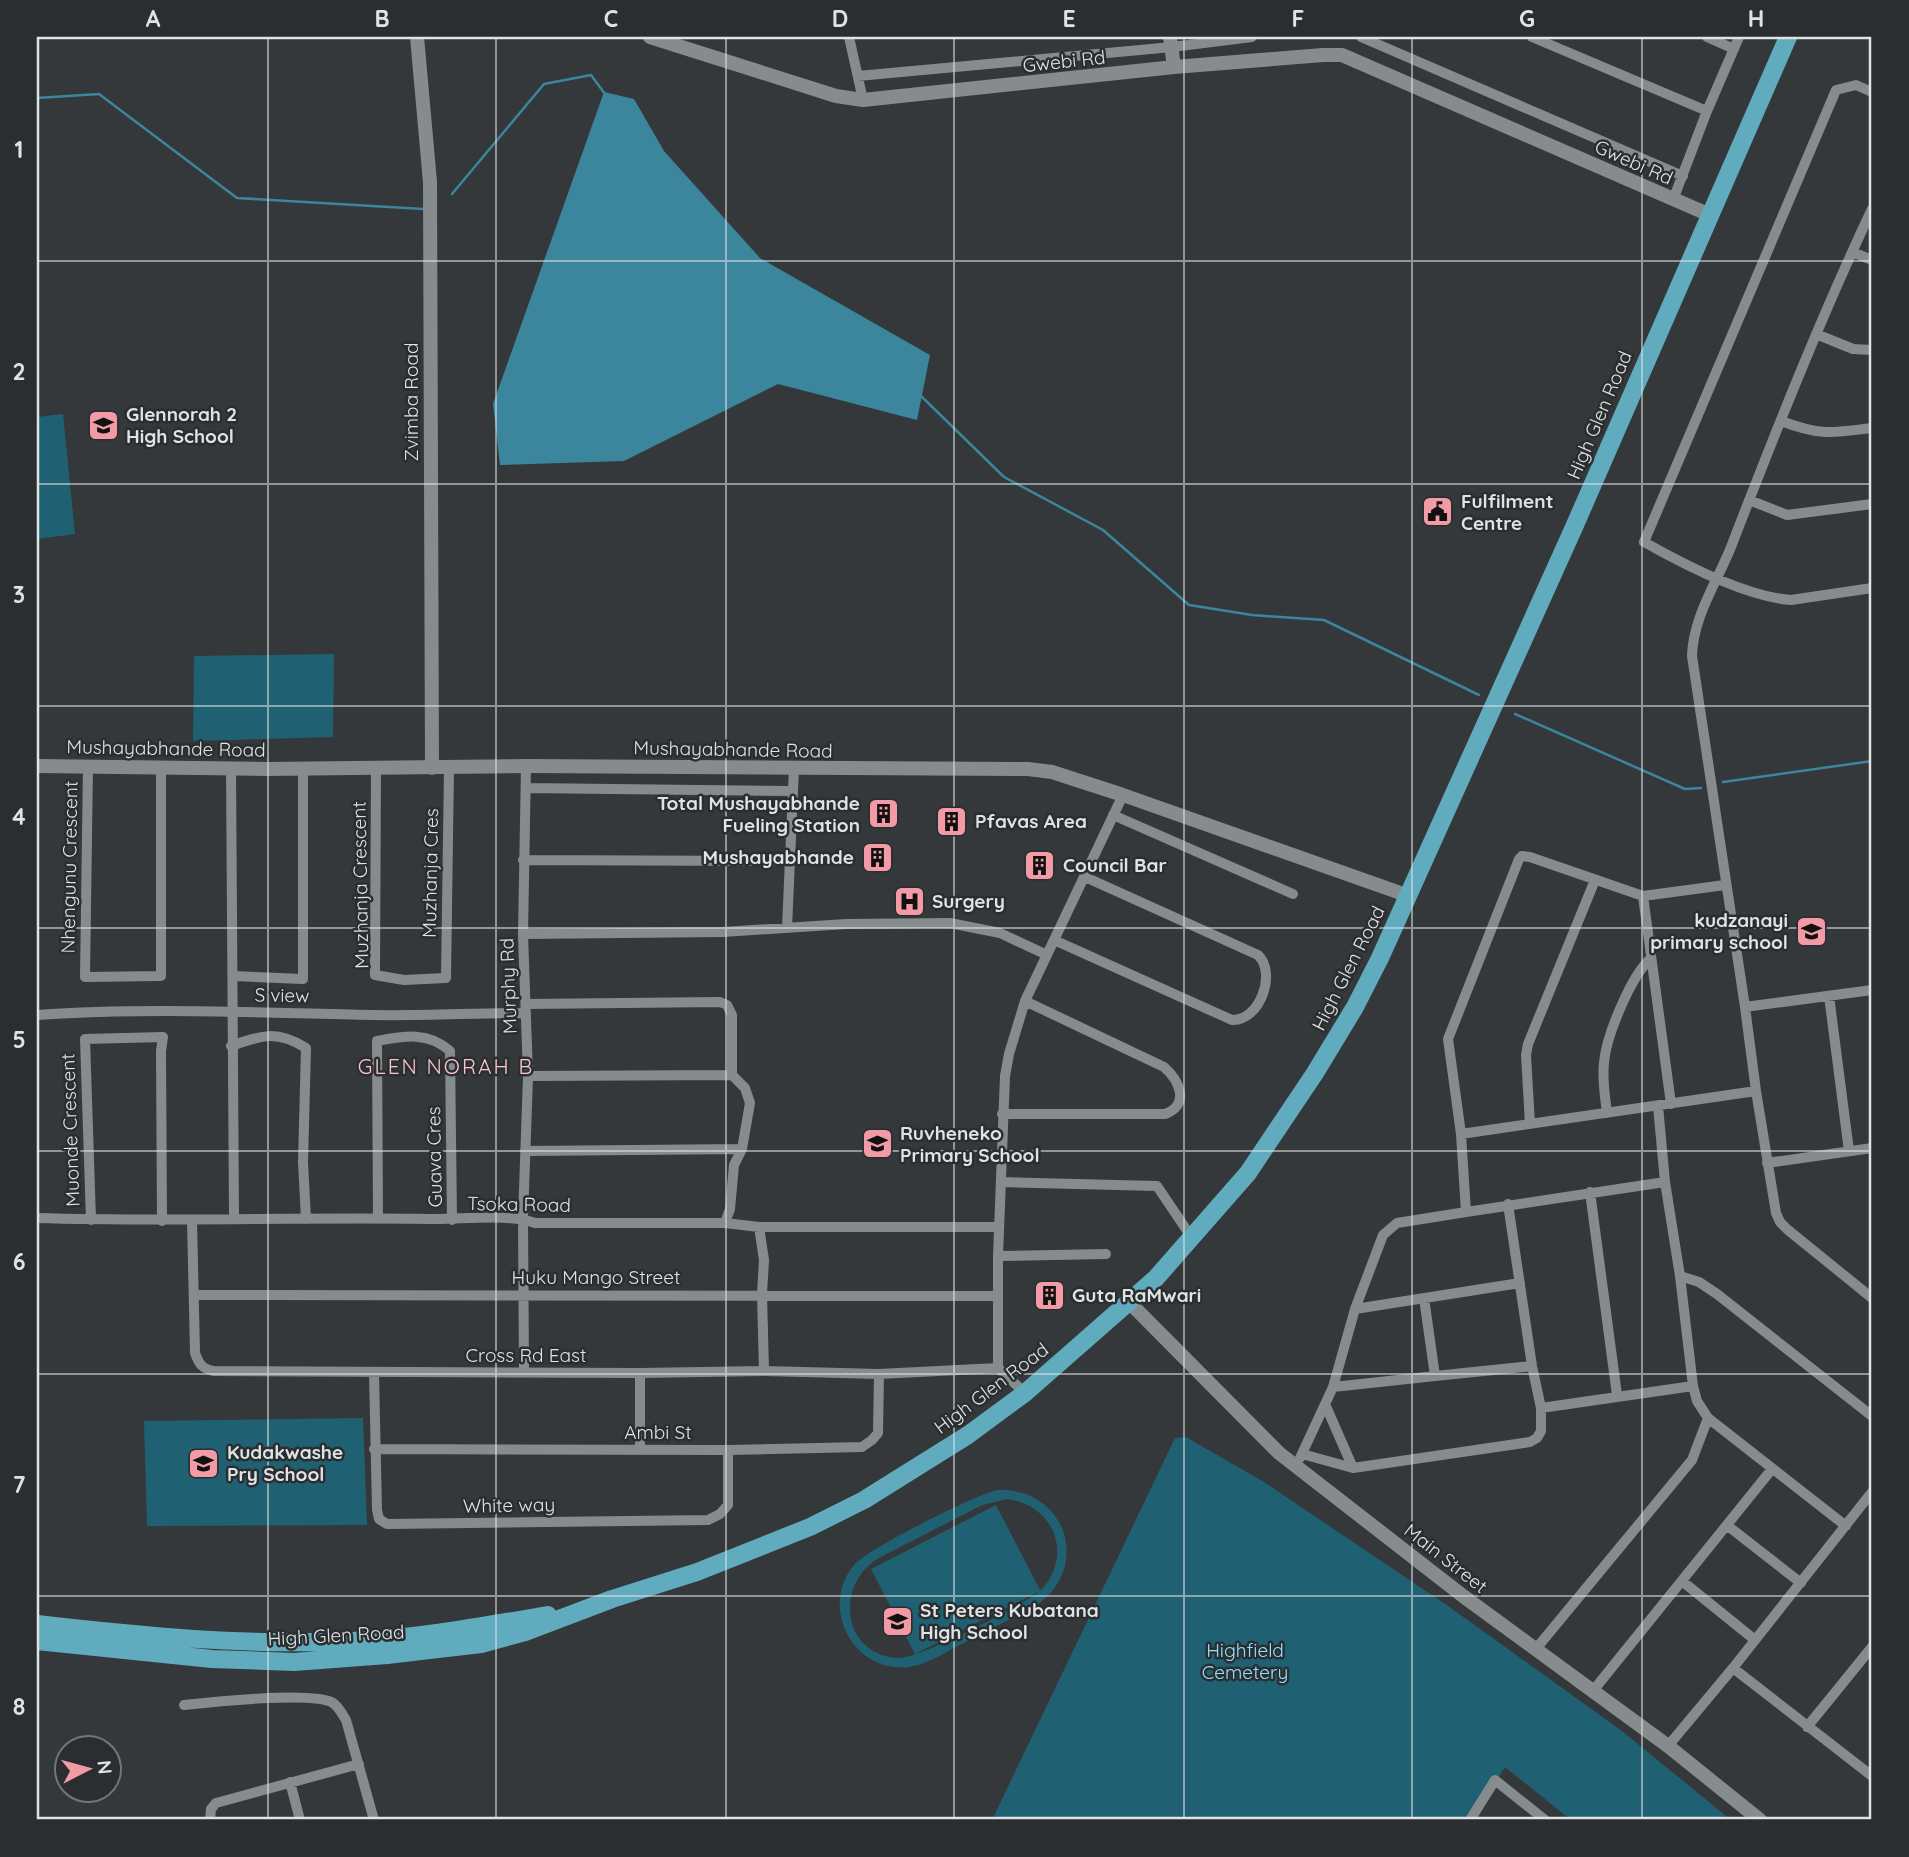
<svg xmlns="http://www.w3.org/2000/svg" width="1909" height="1857" viewBox="0 0 1909 1857" font-family="Quicksand,sans-serif">
	<style>
		.green { fill: #1f6173; fill-rule: evenodd }
		.water { fill: #3b869d }
		.lines { fill: none; stroke-linecap: round; stroke-linejoin: round }
		.stream { stroke: #3b869d; stroke-width: 2.5 }
		.minor { stroke: #868c8d; stroke-width: 10 }
		.tertiary { stroke: #868c8d; stroke-width: 14 }
		.primary { stroke: #61abbf; stroke-width: 18 }
		.grid { fill: none; stroke: #e0e3e4; stroke-width: 2; stroke-opacity: 0.55 }
		.labels { text-anchor: middle; dominant-baseline: central; stroke-width: 5; stroke-linejoin: round; paint-order: stroke }
		.street-label { font-size: 19px; fill: #e0e3e4; stroke: #2a2e30 }
		.poi-label { font-size: 19px; font-weight: bold; fill: #e0e3e4; stroke: #2a2e30; text-anchor: start }
		.park-label { font-size: 19px; fill: #8fe2fd; stroke: #2a2e30 }
		.neighbourhood-label { font-size: 21px; letter-spacing: 2px; fill: #fac6cc; stroke: #2a2e30 }
		.neatline { fill: none; stroke: #e0e3e4; stroke-width: 2.5 }
		.grid-label { font-size: 23px; text-anchor: middle; font-weight: bold; fill: #e0e3e4 }
	</style>
	<rect width="100%" height="100%" fill="#34383a"/>
	<path class="green" d="M63,414L75,534L37,539V417Z
		M334,654L333,737L193,741L194,656Z
		M363,1418L367,1525L147,1526L144,1421Z
		M1186,1437L1264,1482L1448,1606L1622,1731L1731,1820H1571L1505,1767L1471,1820H992L1175,1438Z
		M997,1490C1067,1487 1093,1569 1034,1607C1008,1620 983,1633 958,1646C942,1654 926,1665 909,1667C853,1674 818,1606 855,1564C871,1547 973,1496 997,1490ZM1007,1499C1053,1505 1073,1552 1043,1588L1040,1590L996,1505L871,1569L915,1654L1040,1591C1021,1606 919,1659 898,1658C843,1655 834,1587 877,1559L982,1505Z"/>
	<path class="water" d="M604,92L634,99L664,151L760,258L930,355L917,420L778,384L624,461L500,465L493,404Z"/>
	<g class="lines">
		<path class="stream" d="M37,98L99,94L237,198L423,209
			M452,194L544,84L591,75L605,94
			M920,395L1004,477L1103,530L1189,605L1252,615L1324,620L1479,695
			M1515,714L1685,789L1701,788
			M1723,782L1872,761"/>
		<path class="minor" d="M849,37L863,100
			M1361,37L1683,176
			M1532,37L1707,111
			M1707,37L1734,49
			M858,76L1172,47L1252,37
			M1872,92L1856,85L1836,90L1644,542C1683,564 1747,597 1791,600L1872,588
			M1673,200L1707,111L1739,37
			M1872,209C1820,319 1775,433 1731,547C1717,582 1693,617 1692,656L1745,1007L1756,1091L1776,1213L1780,1222L1788,1230L1872,1298
			M1852,252L1872,260
			M1816,334L1853,349L1872,350
			M1781,421C1821,436 1831,433 1872,428
			M1749,500L1787,515L1872,504
			M88,766L85,977L161,976V767
			M231,767L234,1217
			M376,767L375,975L404,980L446,978L449,768
			M526,788L793,791
			M1113,815L1293,894
			M523,860L789,861
			M1725,885L1643,896L1530,857L1522,856L1519,859L1448,1039L1461,1134L1466,1212L1665,1182L1680,1276L1693,1386L1697,1401L1708,1418L1846,1526
			M1643,896L1671,1104
			M787,928L794,768
			M523,934L723,932L846,924L950,923L1000,933L1047,955
			M1054,940L1232,1020C1260,1021 1277,973 1258,955L1085,877
			M233,976L303,979V768
			M1829,996L1849,1151
			M526,1004L720,1002L727,1005L732,1015V1075
			M1745,1007L1872,990
			M37,1015C147,1007 261,1013 372,1015C423,1016 475,1013 526,1013
			M231,1046C262,1035 277,1030 306,1048L303,1162L306,1219
			M528,1076L732,1075L745,1088L750,1103L742,1149L734,1165L730,1209L725,1223
			M1658,1106L1665,1182
			M1607,1113C1605,1096 1602,1080 1604,1063C1606,1036 1631,976 1651,958
			M1002,1114H1165C1190,1105 1180,1081 1164,1067L1025,1001
			M1530,1124L1526,1055L1528,1044L1595,880
			M1461,1134L1756,1091
			M525,1151L742,1149
			M1767,1163L1872,1148
			M1001,1182L1157,1186L1192,1238
			M1590,1192L1617,1395
			M37,1218C168,1222 298,1217 429,1219C459,1220 509,1213 535,1223H725L759,1227H999
			M378,1218L377,1041C404,1036 428,1031 450,1051L452,1220
			M91,1220L85,1039L163,1037L161,1051L162,1221
			M192,1221L195,1353C199,1364 202,1369 214,1371L640,1373L764,1371L879,1374L998,1368
			M759,1227L764,1260L762,1294L764,1371
			M998,1256L1106,1254
			M1680,1276L1699,1282L1717,1294L1872,1416
			M194,1295L998,1296
			M1424,1298L1435,1376L1532,1366
			M1355,1309L1520,1283
			M524,1372L523,1218L528,1076L523,934L526,766
			M374,1373L377,1510L379,1519L387,1524L708,1520L720,1514L728,1505V1450
			M1333,1387L1435,1376
			M1025,1393L998,1368V1256L1005,1076L1009,1054L1025,1001L1123,795
			M1325,1404L1353,1468
			M1541,1408L1693,1386
			M374,1449L728,1450L862,1447L872,1440L878,1433L879,1374
			M640,1450V1373
			M1302,1454L1353,1468L1530,1442L1537,1438L1541,1431V1408L1532,1366L1508,1204
			M1300,1458L1333,1387L1355,1309L1383,1235L1397,1223L1466,1212
			M1728,1526L1801,1583
			M1682,1581L1755,1640
			M1535,1650L1692,1460L1708,1418
			M1733,1668L1872,1776
			M1592,1692L1772,1469
			M184,1705C209,1702 315,1691 333,1703C339,1707 342,1714 346,1720L374,1820
			M1807,1727L1872,1647
			M1668,1746L1733,1668L1872,1492
			M290,1782L300,1820
			M210,1820L211,1809L216,1803L359,1764
			M1470,1820L1495,1780L1545,1820"/>
		<path class="tertiary" d="M417,37L430,182L432,768
			M650,37L836,96L863,100L1174,67L1323,55H1342L1710,215
			M1170,37L1174,67
			M37,766L266,769L526,766L1028,769L1052,772L1123,795L1409,896
			M1130,1303L1279,1453L1463,1596L1668,1746L1760,1820"/>
		<path class="primary" d="M37,1624C141,1636 246,1646 352,1641C418,1638 483,1626 548,1615
			M37,1641L212,1659L294,1662L387,1655L481,1644L525,1632L612,1599L697,1572L810,1527L864,1500L968,1435L1025,1393L1156,1278L1248,1173L1315,1073L1355,1007L1380,958L1575,525L1788,37"/>
	</g>
	<path class="grid" d="M268,37V1820M496,37V1820M726,37V1820M954,37V1820M1184,37V1820M1412,37V1820M1642,37V1820M37,261H1872M37,484H1872M37,706H1872M37,928H1872M37,1151H1872M37,1374H1872M37,1596H1872"/>
	<defs>
		<symbol id="school-square" viewBox="-11 -11 22 22"><rect x="-9" y="-9" width="18" height="18" rx="4" fill="#f39aa7" stroke="#2a2e30"/><path d="M0-5L7-2L0 1L-7-2ZM-4 1L0 2.5L4 1V4Q0 6-4 4Z" fill="#111"/></symbol>
		<symbol id="civic-square" viewBox="-11 -11 22 22"><rect x="-9" y="-9" width="18" height="18" rx="4" fill="#f39aa7" stroke="#2a2e30"/><path d="M-.6-6.5H3V-4.5H.6V-3L4-1V1h2V6H-6V1h2V-1L-.6-3ZM-1.2 2.5V6h2.4V2.5Z" fill="#111"/></symbol>
		<symbol id="building-square" viewBox="-11 -11 22 22"><rect x="-9" y="-9" width="18" height="18" rx="4" fill="#f39aa7" stroke="#2a2e30"/><path d="M-4-6H4V6H1V3H-1V6H-4ZM-2.5-4.3h1.7v1.8h-1.7ZM.8-4.3h1.7v1.8H.8ZM-2.5-1h1.7V.8h-1.7ZM.8-1h1.7V.8H.8Z" fill="#111"/></symbol>
		<symbol id="hospital-square" viewBox="-11 -11 22 22"><rect x="-9" y="-9" width="18" height="18" rx="4" fill="#f39aa7" stroke="#2a2e30"/><path d="M-5-5h3v3.5h4V-5h3V5h-3V1.5h-4V5h-3Z" fill="#111"/></symbol>
	</defs>
	<g fill-rule="evenodd">
		<use href="#school-square" x="86" y="408" width="35" height="35"/>
		<use href="#civic-square" x="1420" y="494" width="35" height="35"/>
		<use href="#building-square" x="866" y="796" width="35" height="35"/>
		<use href="#building-square" x="934" y="804" width="35" height="35"/>
		<use href="#building-square" x="860" y="840" width="35" height="35"/>
		<use href="#building-square" x="1022" y="848" width="35" height="35"/>
		<use href="#hospital-square" x="892" y="884" width="35" height="35"/>
		<use href="#school-square" x="1794" y="914" width="35" height="35"/>
		<use href="#school-square" x="860" y="1126" width="35" height="35"/>
		<use href="#building-square" x="1032" y="1278" width="35" height="35"/>
		<use href="#school-square" x="186" y="1446" width="35" height="35"/>
		<use href="#school-square" x="880" y="1604" width="35" height="35"/>
	</g>
	<g class="labels">
		<g class="street-label">
			<text transform="translate(1064 61) rotate(-6)">Gwebi Rd</text>
			<text transform="translate(1634 162) rotate(24)">Gwebi Rd</text>
			<text transform="translate(411 402) rotate(-90)">Zvimba Road</text>
			<text transform="translate(1599 415) rotate(-67)">High Glen Road</text>
			<text transform="translate(166 748) rotate(1)">Mushayabhande Road</text>
			<text transform="translate(733 749) rotate(1)">Mushayabhande Road</text>
			<text transform="translate(69 867) rotate(-89)">Nhengunu Crescent</text>
			<text transform="translate(430 873) rotate(-89)">Muzhanja Cres</text>
			<text transform="translate(360 885) rotate(-91)">Muzhanja Crescent</text>
			<text transform="translate(1348 968) rotate(-63)">High Glen Road</text>
			<text transform="translate(508 986) rotate(-92)">Murphy Rd</text>
			<text transform="translate(282 995) rotate(1)">S view</text>
			<text transform="translate(70 1130) rotate(-92)">Muonde Crescent</text>
			<text transform="translate(434 1157) rotate(-91)">Guava Cres</text>
			<text transform="translate(519 1204) rotate(1)">Tsoka Road</text>
			<text x="596" y="1277">Huku Mango Street</text>
			<text x="526" y="1355">Cross Rd East</text>
			<text transform="translate(991 1388) rotate(-37)">High Glen Road</text>
			<text x="658" y="1432">Ambi St</text>
			<text transform="translate(509 1505) rotate(-1)">White way</text>
			<text transform="translate(1446 1558) rotate(38)">Main Street</text>
			<text transform="translate(336 1635) rotate(-3)">High Glen Road</text>
		</g>
		<g class="poi-label">
			<text x="126" y="414">Glennorah 2<tspan x="126" dy="22">High School</tspan></text>
			<text x="1461" y="501">Fulfilment<tspan x="1461" dy="22">Centre</tspan></text>
			<text x="860" y="803" text-anchor="end">Total Mushayabhande<tspan x="860" dy="22">Fueling Station</tspan></text>
			<text x="975" y="821">Pfavas Area</text>
			<text x="854" y="857" text-anchor="end">Mushayabhande</text>
			<text x="1063" y="865">Council Bar</text>
			<text x="932" y="901">Surgery</text>
			<text x="1788" y="920" text-anchor="end">kudzanayi<tspan x="1788" dy="22">primary school</tspan></text>
			<text x="900" y="1133">Ruvheneko<tspan x="900" dy="22">Primary School</tspan></text>
			<text x="1072" y="1295">Guta RaMwari</text>
			<text x="227" y="1452">Kudakwashe<tspan x="227" dy="22">Pry School</tspan></text>
			<text x="920" y="1610">St Peters Kubatana<tspan x="920" dy="22">High School</tspan></text>
		</g>
		<g class="park-label">
			<text x="1245" y="1650">Highfield<tspan x="1245" dy="22">Cemetery</tspan></text>
		</g>
		<g class="neighbourhood-label">
			<text x="446" y="1066">GLEN NORAH B</text>
		</g>
	</g>
	<rect width="1909" height="1857" fill="none" stroke="#2a2e30" stroke-width="77"/>
	<g transform="translate(88 1769) rotate(84)"><circle r="33" fill="#2a2e30" stroke="#737678" stroke-width="2"/>
	<path d="M0-5L12 26L0 18L-12 26Z" fill="#f39aa7"/>
	<text y="-10" font-size="19" font-weight="bold" text-anchor="middle" fill="#e0e3e4">N</text>
	</g>
	<rect x="38" y="38" width="1832" height="1780" class="neatline"/>
	<g class="grid-label">
		<text x="153" y="27">A</text>
		<text x="382" y="27">B</text>
		<text x="611" y="27">C</text>
		<text x="840" y="27">D</text>
		<text x="1069" y="27">E</text>
		<text x="1298" y="27">F</text>
		<text x="1527" y="27">G</text>
		<text x="1756" y="27">H</text>
		<text x="19" y="158">1</text>
		<text x="19" y="380">2</text>
		<text x="19" y="603">3</text>
		<text x="19" y="825">4</text>
		<text x="19" y="1048">5</text>
		<text x="19" y="1270">6</text>
		<text x="19" y="1493">7</text>
		<text x="19" y="1715">8</text>
	</g>
</svg>
